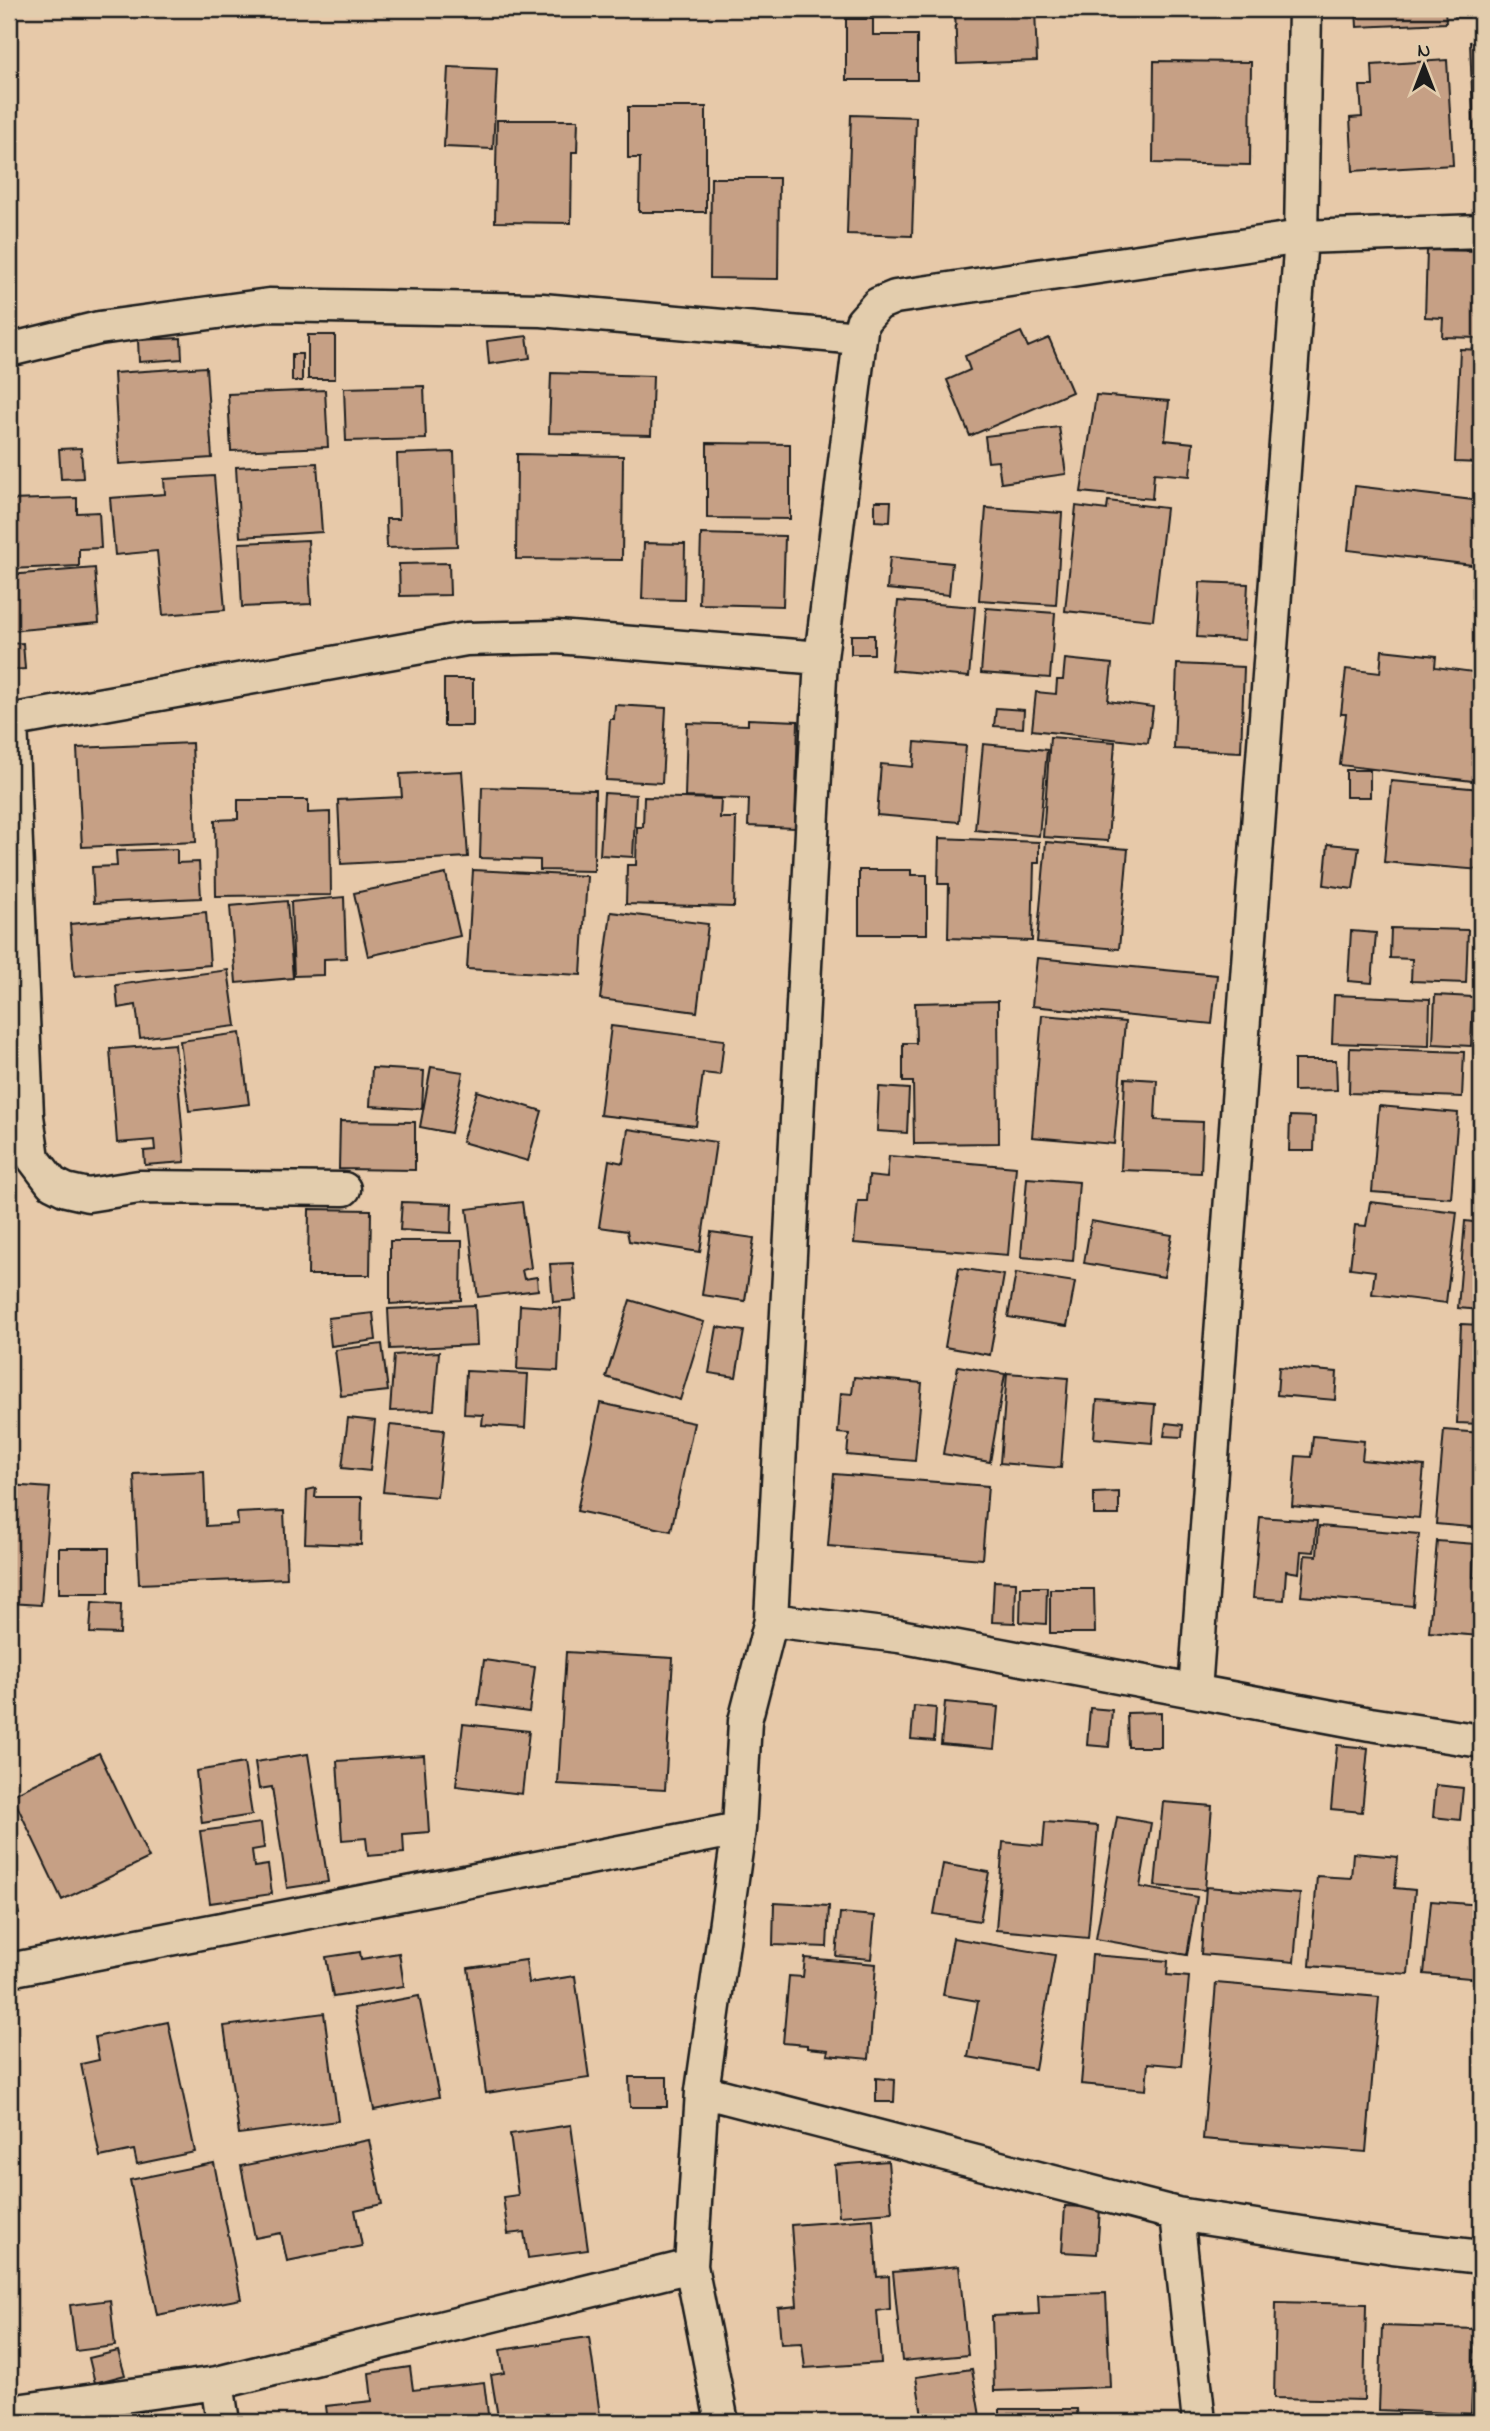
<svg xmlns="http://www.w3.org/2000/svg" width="1490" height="2431" viewBox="0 0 1490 2431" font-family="'Indie Flower',sans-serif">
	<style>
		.building { fill: #c6a085; stroke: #1c1c1c; stroke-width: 2 }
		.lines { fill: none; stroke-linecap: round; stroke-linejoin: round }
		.street-casing { stroke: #1c1c1c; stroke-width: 37 }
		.street { stroke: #e3cdad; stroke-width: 32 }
	</style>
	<rect width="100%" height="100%" fill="#e7c9a9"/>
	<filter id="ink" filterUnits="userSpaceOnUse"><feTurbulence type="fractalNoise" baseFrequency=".0143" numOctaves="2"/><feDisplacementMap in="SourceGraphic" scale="14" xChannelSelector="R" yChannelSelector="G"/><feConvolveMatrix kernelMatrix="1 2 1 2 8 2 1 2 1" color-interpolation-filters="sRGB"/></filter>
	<g filter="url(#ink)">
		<path class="building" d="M955,9H1035L1037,61L957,64Z
			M1356,9H1445L1446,23L1357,27Z
			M1455,9H1481V17H1455Z
			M846,19H873V35H917V80H846Z
			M1481,41V139L1474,140L1470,42Z
			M1447,60L1453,165L1353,171L1350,118L1362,117L1360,86H1373L1372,65Z
			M1154,61L1251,62L1250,165L1153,163Z
			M448,67L497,69L493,149L444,147Z
			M628,107H706V212H639L640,158H628Z
			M851,115L916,117L912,236L847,234Z
			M497,120H578L577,152H572L571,223L495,222Z
			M711,178H779L778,279L710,278Z
			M1427,250L1481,251V338L1442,337L1443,318L1425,317Z
			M1021,332L1028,347L1049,338L1072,392L970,436L947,380L970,370L965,356Z
			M308,335H335V379H308Z
			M527,336L530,358L489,364L487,341Z
			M181,338L182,359L139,362L138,340Z
			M1460,349L1481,350V463L1455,462Z
			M292,354H302V381H292Z
			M206,367L212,458L119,464L114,373Z
			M551,373L653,376L651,435L549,433Z
			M424,386L426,439L346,441L344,388Z
			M325,390L328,447L231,451L228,394Z
			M1096,395L1169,401L1165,440L1193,443L1190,476L1154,473L1152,499L1081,492Z
			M1059,427L1066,474L1001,483L998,461L988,462L985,436Z
			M707,443L790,444V519L707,518Z
			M81,448L83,478L61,479L59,449Z
			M454,452L457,546L387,548L386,519H399L397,454Z
			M517,454L623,456L622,560L516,559Z
			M317,463L322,532L240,537L236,467Z
			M214,476L225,610L163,615L157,551L115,555L110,498L165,494L164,479Z
			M1355,486L1481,501V566L1348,550Z
			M77,498V513L99,512L101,548L79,549V566L9,569V500Z
			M875,501H891L890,522L875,521Z
			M1108,501L1166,508L1153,620L1065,611L1076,506L1107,510Z
			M986,508L1062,513L1056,605L979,600Z
			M701,534L785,536L783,606L699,604Z
			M308,540L311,604L242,607L239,543Z
			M644,543L685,544L684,600L642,599Z
			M890,557L952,563L949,595L887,589Z
			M449,563L450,595L400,596L399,564Z
			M95,568L99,623L9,631V575Z
			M1200,582L1248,584L1245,640L1197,637Z
			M898,601L975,607L969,677L891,670Z
			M986,608L1055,613L1050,678L981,673Z
			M851,635H874V654H851Z
			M23,643L25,669L9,670V644Z
			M1382,650L1436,656L1435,667L1481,673L1476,734H1481V782L1340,765L1346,714H1341L1346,669L1380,673Z
			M1065,659L1112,664L1108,701L1153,707L1148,743L1032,730L1036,692L1056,694L1057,680H1063Z
			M1177,664L1244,667L1241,752L1174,749Z
			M444,679H473V726H444Z
			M615,705L666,708L662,783L606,780L610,719H614Z
			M996,708L1024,710L1023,728L994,726Z
			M748,719L798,721L795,828L748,826L749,799L685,797L687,723L748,725Z
			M1050,737L1115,742L1108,841L1043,837Z
			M915,742L966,746L959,822L877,815L881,764L913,767Z
			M192,743L196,842L82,847L77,748Z
			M983,744L1047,750L1039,836L975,830Z
			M1346,770H1370V797H1346Z
			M462,771L468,857L341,864L338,800L402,797L400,774Z
			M1391,781L1481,789V870L1384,862Z
			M482,787L595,790L594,871L540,870V860L480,858Z
			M604,793L636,795L633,857L600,855Z
			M644,797L721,799L720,818H736L734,907L626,904L627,865H636L637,827H643Z
			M238,800H308V813L330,812L331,895L216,896L215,820L238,819Z
			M939,838L1039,842V863H1034L1032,941L948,938L949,884H938Z
			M1046,842L1128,849L1119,949L1037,942Z
			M1328,844L1359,847L1353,889L1324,885Z
			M177,849V863L199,862L201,898L94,903L92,867L117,866L116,851Z
			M473,870L587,876L581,975L467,969Z
			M859,870H911V875H927V934H859Z
			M446,874L460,936L368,956L354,893Z
			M344,897L346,958L324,959V975L294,976L291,902Z
			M287,901L293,978L236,983L230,906Z
			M206,912L210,965L74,976L70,924Z
			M611,912L708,924L697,1012L600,999Z
			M1391,928L1468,930L1466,983L1411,981L1412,959L1390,958Z
			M1351,931L1376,933L1372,983L1348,981Z
			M1037,958L1217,975L1212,1024L1032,1006Z
			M228,970L236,1026L140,1038L136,1005L118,1008L116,985Z
			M1334,995L1430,999L1429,1046L1332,1043Z
			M1435,995L1473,997L1471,1046L1433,1044Z
			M998,1001L999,1143L914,1144L913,1082H903V1043H916L915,1003Z
			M1042,1015L1125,1022L1114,1144L1032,1137Z
			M611,1026L724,1040L720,1075L703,1073L696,1126L600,1115Z
			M240,1033L249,1104L189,1111L180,1041Z
			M175,1044L185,1162L145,1165L144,1151L155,1150L154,1140L117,1143L110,1049Z
			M1350,1048L1464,1052L1462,1097L1349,1093Z
			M1294,1060H1336L1337,1090L1294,1091Z
			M431,1067L463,1072L451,1133L420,1127Z
			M372,1068L424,1071L422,1109L370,1106Z
			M1125,1078L1157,1080L1155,1120L1203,1122L1201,1173L1121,1170Z
			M879,1087L909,1089L907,1133L877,1131Z
			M477,1091L542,1111L528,1161L462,1142Z
			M1481,1098V1200L1473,1199Z
			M1379,1106L1458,1113L1451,1198L1372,1192Z
			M1290,1116L1315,1117L1314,1151H1289Z
			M340,1121L415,1122V1170L339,1169Z
			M628,1129L716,1142L700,1252L629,1241L627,1231L599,1227L609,1160L623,1163Z
			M889,1156L1016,1167L1008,1255L854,1243L858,1201H867L869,1176L887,1178Z
			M1027,1178L1079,1182L1073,1261L1021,1257Z
			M402,1202L452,1204L451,1233L400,1230Z
			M522,1202L531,1268L522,1270L524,1279L537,1277L538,1290L478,1297L467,1209Z
			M1370,1202L1457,1212L1446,1303L1372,1294L1375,1271L1350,1268L1355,1225L1366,1226Z
			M309,1209L371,1210L370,1275H308Z
			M1091,1221L1172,1235L1164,1277L1084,1263Z
			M1465,1221L1481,1223V1310L1458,1308Z
			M711,1232L754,1238L745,1301L702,1295Z
			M390,1241H462L461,1300L390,1304Z
			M573,1263L576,1300L553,1302L550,1264Z
			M959,1268L1004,1275L990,1355L945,1347Z
			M1016,1273L1075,1282L1067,1326L1008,1317Z
			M630,1300L704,1322L680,1400L606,1377Z
			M475,1305L477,1345L390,1349L388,1309Z
			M520,1305L561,1308L558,1371L517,1369Z
			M373,1313L376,1340L331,1346L328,1318Z
			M1461,1324L1481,1325V1424L1457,1423Z
			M717,1327L744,1331L736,1377L709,1373Z
			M382,1344L388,1391L341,1396L335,1350Z
			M439,1352L434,1410L390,1411L394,1355Z
			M958,1366L1005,1374L990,1462L943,1454Z
			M1279,1367L1337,1372L1335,1400L1277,1395Z
			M466,1371L528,1374L525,1428L482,1425L483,1415L464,1414Z
			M1007,1373L1068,1378L1061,1468L1000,1463Z
			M854,1377L922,1383L915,1461L847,1455L849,1434L838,1433L841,1393L852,1394Z
			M1097,1400L1155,1404L1152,1443L1094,1438Z
			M600,1403L694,1423L671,1531L577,1511Z
			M348,1418L375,1421L370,1471L342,1468Z
			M1166,1423L1183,1425L1182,1437L1164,1436Z
			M390,1425L444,1430L437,1497L383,1492Z
			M1444,1430L1481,1433V1528L1436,1524Z
			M1313,1436L1364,1441L1362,1460L1424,1466L1419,1518L1292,1506L1296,1456L1311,1457Z
			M204,1471L206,1526L238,1524L237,1513L284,1511L287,1578L139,1584L134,1474Z
			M834,1474L988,1486L982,1559L828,1546Z
			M9,1485L50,1488L41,1605L9,1603Z
			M316,1488L315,1497H362L361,1545L305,1543L307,1490Z
			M1119,1492V1515H1094V1493Z
			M1260,1517L1317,1521L1314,1552L1301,1551L1299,1573L1286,1571L1284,1600L1253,1598Z
			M1319,1526L1419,1534L1413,1606L1301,1596L1305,1555L1317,1556Z
			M1437,1541L1475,1544L1473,1577L1481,1578V1636L1429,1632Z
			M59,1548H109V1593H59Z
			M994,1581L1016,1582L1015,1623L992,1622Z
			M1021,1587H1047L1046,1624L1020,1622Z
			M1050,1589H1094L1095,1633H1050Z
			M92,1602L121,1604L120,1634L90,1633Z
			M566,1652L673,1658L665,1790L558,1784Z
			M484,1660L535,1667L529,1712L478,1705Z
			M945,1702L998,1707L994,1749L941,1744Z
			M914,1706L936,1708L934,1741L911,1739Z
			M1090,1708L1112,1710L1109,1747L1087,1745Z
			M1161,1712V1747H1128L1127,1713Z
			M463,1724L529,1731L522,1794L456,1786Z
			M1337,1745L1368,1748L1362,1812L1331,1809Z
			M99,1753L149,1858L62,1900L12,1795Z
			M308,1754L328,1882L287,1888L272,1787L259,1789L255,1762Z
			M424,1755L429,1832L403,1834L404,1853L368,1856L366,1838L342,1840L337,1761Z
			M244,1763L252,1815L202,1823L196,1771Z
			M1436,1785L1463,1788L1460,1820L1433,1817Z
			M1163,1802L1212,1806L1205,1890L1155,1886Z
			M1117,1817L1151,1823L1140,1887L1197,1897L1187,1955L1096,1939Z
			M1045,1822L1098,1826L1088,1938L996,1930L1003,1842L1043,1846Z
			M261,1823L264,1848L252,1850L254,1867L268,1865L272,1894L210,1903L200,1831Z
			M1353,1853L1398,1857L1395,1888L1415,1890L1408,1974L1310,1966L1317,1876L1351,1878Z
			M943,1864L989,1872L980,1921L934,1914Z
			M9,1870L19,1914L9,1916Z
			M1206,1887L1300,1894L1294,1962L1201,1954Z
			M1431,1901L1481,1905V1979L1424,1974Z
			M774,1903L829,1906L827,1947L773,1945Z
			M840,1913L875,1916L871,1959L836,1956Z
			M953,1938L1055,1955L1035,2069L968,2057L978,2001L943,1995Z
			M360,1952L361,1959L399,1953L404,1986L333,1997L326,1957Z
			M1092,1955L1168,1961L1167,1975L1189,1977L1181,2066L1148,2063L1146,2090L1081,2084Z
			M805,1958L876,1964L869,2059L827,2055L828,2050L807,2048V2045L783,2043L789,1976L803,1977Z
			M526,1960L529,1983L575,1976L589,2078L486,2093L468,1968Z
			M1216,1983L1379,1997L1366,2152L1203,2139Z
			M419,1996L439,2097L374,2110L354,2008Z
			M324,2013L338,2121L239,2134L224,2026Z
			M168,2022L195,2152L137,2164L134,2150L100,2157L81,2064L99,2060L95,2037Z
			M629,2077H667V2107H630Z
			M876,2078L895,2080L894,2102H876Z
			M571,2125L588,2250L528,2258L524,2232L508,2234L503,2197L518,2195L510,2134Z
			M369,2140L382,2204L355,2210L362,2246L287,2261L281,2233L255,2238L241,2166Z
			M888,2161L892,2212L839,2216L835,2165Z
			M214,2163L241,2299L157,2315L130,2180Z
			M1065,2206L1100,2208L1097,2254L1062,2252Z
			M873,2219L877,2277L889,2276L890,2309L877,2311L881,2363L805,2368L802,2343L781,2344L778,2308L797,2306L791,2225Z
			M959,2266L968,2355L902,2361L893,2272Z
			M1106,2293L1110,2387L994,2391L992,2316L1039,2314L1038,2295Z
			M110,2300L115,2346L76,2351L70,2305Z
			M1276,2302L1366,2304L1364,2400L1274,2398Z
			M1382,2326L1475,2329L1471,2414L1379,2410Z
			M589,2337L601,2422H520L518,2414L498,2417L491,2375L504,2373L500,2350Z
			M118,2351L125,2375L95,2383L89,2358Z
			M410,2367L413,2390L484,2382L489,2422H328L326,2406L372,2401L369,2373Z
			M972,2369L981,2422H923L916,2377Z
			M1000,2409H1077L1078,2422H1000Z
			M1343,2420V2422H1309V2421Z"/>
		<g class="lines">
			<defs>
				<path id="street" d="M9,350L99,328L269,305L542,310L859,338
					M9,721L466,639L557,637L821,658
					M11,721L27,1116L33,1158L52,1183L66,1190L88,1195L139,1187L344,1189
					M771,1620L899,1636L1370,1724L1481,1741
					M1195,1691L1301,237L1305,9
					M9,1970L739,1829
					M702,2091L1177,2214L1393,2247L1481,2257
					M1177,2214L1199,2422
					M217,2383L223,2422
					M9,2412L217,2383L691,2266
					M722,2422L691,2266L702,2091L739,1829L745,1721L771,1620L821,658L862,322L878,304L895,297L1301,237L1481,231"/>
			</defs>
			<use href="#street" class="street-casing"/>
			<use href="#street" class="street"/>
		</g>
	</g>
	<rect width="1490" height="2431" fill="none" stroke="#e3cdad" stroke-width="35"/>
	<rect x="18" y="18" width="1455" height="2396" fill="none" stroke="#1c1c1c" stroke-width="2.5" filter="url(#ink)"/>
	<g transform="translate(1424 66)" stroke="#e3cdad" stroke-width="5" paint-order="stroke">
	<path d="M0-5L12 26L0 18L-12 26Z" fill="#1c1c1c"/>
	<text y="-10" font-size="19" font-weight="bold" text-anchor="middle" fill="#1c1c1c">N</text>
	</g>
</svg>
